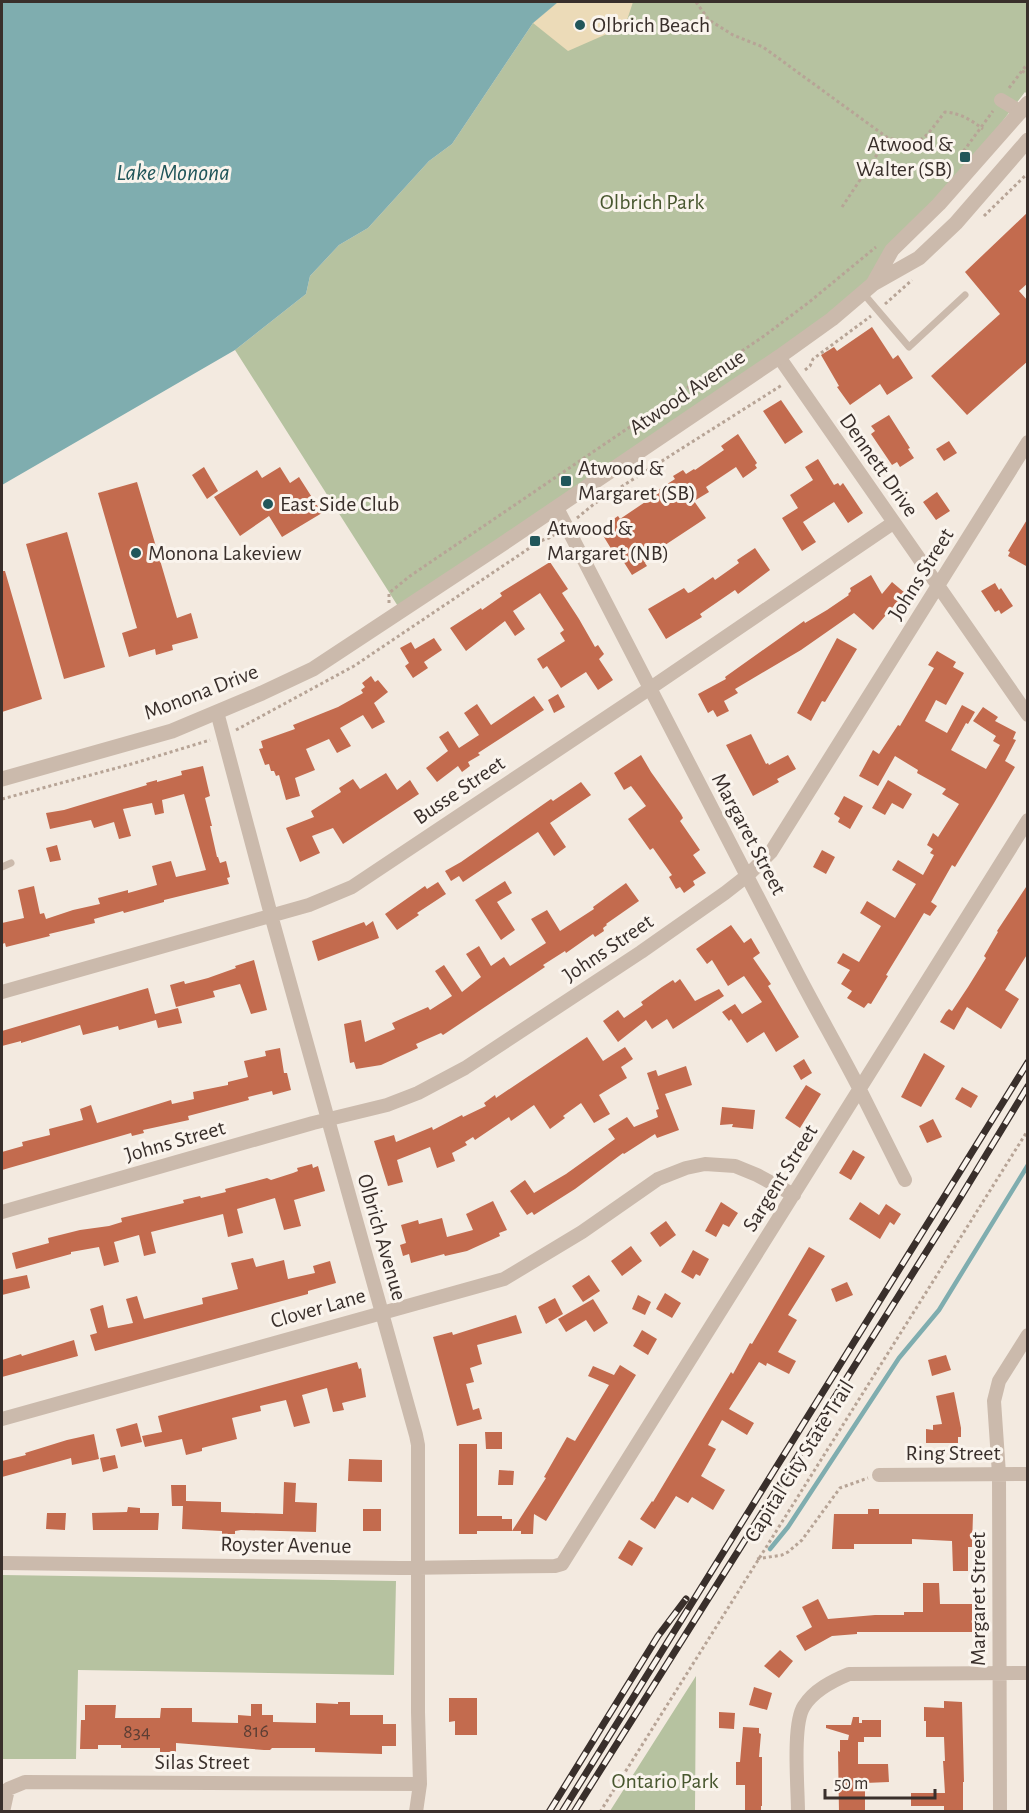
<svg xmlns="http://www.w3.org/2000/svg" width="1029" height="1813" viewBox="0 0 1029 1813" font-family="'Alegreya Sans',sans-serif">
	<style>
		.green { fill: #b6c2a0 }
		.sand { fill: #ecdbb8 }
		.water { fill: #7fadaf }
		.lines { fill: none; stroke-linecap: round; stroke-linejoin: round }
		.stream { stroke: #7fadaf; stroke-width: 4.5 }
		.building { fill: #c36b4e }
		.path { stroke: #b7a496; stroke-width: 3; stroke-dasharray: 3 3; stroke-linecap: butt }
		.service { stroke: #cbbaac; stroke-width: 7 }
		.minor { stroke: #cbbaac; stroke-width: 14 }
		.tertiary { stroke: #cbbaac; stroke-width: 15 }
		.rail-casing { stroke: #392f2b; stroke-width: 7 }
		.rail { stroke: #faf4ed; stroke-width: 4.5; stroke-dasharray: 14; stroke-linecap: butt }
		.poi-dot { fill: #21565a; stroke: #faf4ed; stroke-width: 2 }
		.labels { text-anchor: middle; dominant-baseline: central; stroke-width: 6; stroke-linejoin: round; paint-order: stroke }
		.number-label { font-size: 20px; fill: #5c3e34 }
		.poi-label { font-size: 22px; fill: #392f2b; stroke: #faf4ed; text-anchor: start }
		.park-label { font-size: 22px; fill: #48572f; stroke: #faf4ed }
		.street-label { font-size: 22px; fill: #392f2b; stroke: #faf4ed }
		.water-label { font-size: 24px; font-style: italic; fill: #21565a; stroke: #faf4ed }
	</style>
	<rect width="100%" height="100%" fill="#f3eae0"/>
	<path class="green" d="M558,2H1027V94L1025,92L939,204L873,284L401,611L235,350L306,294L310,276L339,245L368,228L429,161L452,144L533,23Z
		M2,1575L396,1581L394,1675L78,1670L76,1759H2Z
		M696,1676L695,1811H610Z"/>
	<path class="sand" d="M558,2H633L625,26L568,51L533,23Z"/>
	<path class="water" d="M2,2H558L533,23L452,144L429,161L368,228L339,245L310,276L306,294L235,350L2,485Z"/>
	<g class="lines">
		<path class="stream" d="M770,1549L788,1527L899,1358L939,1310L1028,1165"/>
	</g>
	<path class="building" d="M1028,212V283L1019,291L1028,301V361L967,415L931,376L1000,314L965,272Z
		M872,327L893,359L898,355L913,378L887,395L880,384L850,405L837,387L839,386L821,355L834,347L837,351Z
		M781,400L803,432L785,444L763,411Z
		M889,415L910,448L908,449L914,458L900,467L897,462L892,465L871,434L875,431L871,426Z
		M738,434L757,463L755,465L757,468L743,478L736,467L706,487L709,492L694,501L706,518L659,549L661,553L645,563L647,566L632,575L618,553L615,555L599,529L618,516L620,519L657,494L655,492L675,479L673,476L683,470L686,474L694,469L695,470L724,450L721,446Z
		M949,441L957,453L944,461L936,449Z
		M818,459L834,485L838,483L840,486L843,483L863,513L848,523L834,502L803,522L816,542L802,551L782,518L798,508L790,495L813,480L805,467Z
		M204,467L218,491L207,499L192,475Z
		M280,467L290,483L299,477L322,513L282,537L269,516L240,536L214,497L257,470L262,478Z
		M137,482L177,618L191,613L198,638L172,645L173,650L156,655L155,649L129,657L122,633L137,628L98,493Z
		M937,492L950,511L936,520L923,502Z
		M1028,518V567L1008,556L1010,552L1008,551Z
		M67,532L105,667L64,679L26,544Z
		M755,548L770,570L738,594L735,590L700,614L702,617L666,639L648,609L684,588L688,593L691,592L713,577L715,580L739,563L737,560Z
		M550,562L568,589L562,593L579,619L595,647L598,645L604,654L599,659L613,680L598,690L586,672L561,688L547,666L543,669L537,659L565,641L560,633L564,630L540,593L513,611L525,629L515,636L505,621L466,651L450,628L481,608L482,610L502,596L500,593Z
		M2,571H5L42,699L2,712Z
		M871,575L882,594L892,582L905,593L873,630L854,613L801,650L735,689L738,693L724,701L729,711L717,717L713,710L708,713L698,694L726,679L725,677L804,621L805,623L827,610L849,595L848,594L851,591L850,588Z
		M995,583L999,590L1001,588L1013,606L1001,614L999,610L995,612L981,591Z
		M434,638L442,650L424,662L428,668L413,678L405,666L409,663L400,648L411,642L415,649Z
		M837,638L857,649L825,702L822,701L811,721L797,713Z
		M937,651L956,662L953,667L964,673L946,705L936,700L925,721L947,733L962,705L975,712L968,724L966,723L951,750L986,769L1000,745L993,741L996,736L973,721L983,707L998,717L995,721L1016,732L1013,739L1016,740L1005,761L1015,767L994,803L955,867L952,865L931,902L937,906L930,916L924,913L886,975L888,976L871,1004L868,1003L864,1008L847,998L852,991L841,984L850,970L837,963L843,953L859,962L881,926L860,913L867,901L895,918L916,884L892,870L898,860L923,875L934,855L930,853L933,849L927,845L933,833L938,837L959,804L942,794L946,789L917,773L918,770L895,756L878,786L859,776L873,750L879,754L898,725L900,726L934,668L928,665Z
		M371,676L375,682L378,680L388,692L374,703L385,722L372,729L363,715L340,728L351,746L337,753L329,739L306,749L315,770L295,778L300,796L286,800L279,775L276,776L274,771H271L269,764L265,765L259,749L263,748L261,741L295,729L293,725L338,707L363,693L361,690L365,687L362,683Z
		M558,694L565,707L554,713L548,700Z
		M534,696L544,710L478,753L480,755L468,762L470,766L462,772L458,766L437,782L426,768L448,751L439,737L448,731L459,748L479,735L464,713L477,704L491,725Z
		M751,734L766,764L768,763L769,765L788,755L796,769L777,779L779,782L753,796L726,745Z
		M641,755L651,772L681,814L683,818L680,821L700,850L693,855L706,873L693,881L695,885L684,893L680,887L676,889L669,877L672,875L653,848L650,850L628,819L646,806L631,786L624,790L614,773Z
		M203,766L210,796L205,798L212,826H210L217,857H218L220,863L226,861L230,877L227,878L229,884L164,900V902L124,913L123,911L94,919L95,923L49,934L50,936L6,947L5,943L2,944V923L24,918L18,890L34,886L40,914L44,913L46,919L73,910L100,904L98,898L128,890V893L157,885L152,866L171,861L176,877L206,870L184,794L162,800L164,813L155,815L152,803L123,809L131,836L119,839L114,822L94,828L91,820L50,829L46,813L64,810L147,785L146,783L157,780V782L182,775L181,771Z
		M386,773L397,790L410,780L419,794L343,844L333,828L312,836L320,853L300,862L286,828L314,817L311,811L341,792L339,788L353,779L360,789Z
		M888,780L912,794L903,809L892,803L885,815L872,808Z
		M581,782L591,795L550,823L566,847L554,856L538,832L463,882L459,876L451,881L445,871L461,862L551,799L553,801Z
		M844,796L863,806L850,829L838,822L840,818L834,814Z
		M57,845L61,860L50,862L46,848Z
		M822,850L835,857L826,874L813,867Z
		M505,881L512,893L497,902L515,930L501,940L475,900Z
		M438,882L446,894L417,913L419,915L397,930L385,914L425,886L427,889Z
		M626,883L639,901L606,924L607,925L603,928L604,931L595,937L593,934L566,953L565,951L543,965L545,967L443,1035L441,1033L416,1044L418,1048L381,1065L356,1069L354,1062L350,1063L344,1024L361,1020L365,1042L395,1029L392,1023L428,1007L430,1010L452,996L435,971L444,965L462,992L481,977L466,954L479,946L491,966L504,957L510,966L546,943L531,919L547,910L560,931L594,909L593,907Z
		M1028,884V953L1005,990L1019,999L1001,1029L967,1007L954,1030L940,1022L946,1012L949,1009L952,1011L968,987L986,958L984,956L998,932L997,931Z
		M373,921L379,938L318,961L312,941L364,922L366,926Z
		M731,925L744,943L751,938L760,953L753,958L771,984L768,986L799,1037L776,1052L764,1032L747,1043L731,1019L729,1021L722,1012L735,1004L742,1014L762,1002L744,976L728,986L712,960L707,964L696,949Z
		M254,960L267,1010L251,1014L240,984L213,991L215,997L176,1007L170,985L184,981L185,984L208,978L236,968L235,966Z
		M680,979L695,1001L719,989L724,996L673,1029L667,1019L652,1029L646,1020L618,1042L603,1021L618,1010L624,1018L643,1005L641,1002L662,987L673,980L675,983Z
		M148,988L155,1014L178,1008L182,1023L158,1028L156,1020L119,1030L118,1026L83,1035L80,1025L21,1043V1041L2,1046V1031Z
		M587,1037L603,1061L625,1047L633,1059L621,1067L627,1078L599,1095L610,1114L594,1123L581,1103L563,1116L565,1118L550,1129L534,1105L511,1121L509,1117L475,1140L473,1137L465,1142L467,1145L452,1153L455,1161L437,1168L430,1147L397,1160L403,1182L388,1186L374,1141L394,1135L396,1142L432,1127L433,1130L462,1115L463,1117L486,1106L484,1103L495,1095L496,1098Z
		M280,1048L284,1073H287L291,1090L273,1095L272,1091L248,1097L249,1100L188,1116L189,1120L143,1130L144,1133L132,1136L131,1133L2,1170V1152L23,1146L22,1142L50,1135L49,1129L83,1120L80,1109L91,1105L97,1123L171,1100L172,1104L194,1099L193,1092L228,1085V1082L248,1077L244,1061L266,1056L265,1051Z
		M924,1053L945,1066L921,1107L901,1097Z
		M804,1059L812,1073L801,1080L793,1066Z
		M686,1066L692,1085L665,1094L679,1130L657,1138L655,1134L624,1154L623,1153L575,1189L534,1215L532,1212L527,1215L510,1191L525,1180L534,1193L566,1174L615,1139L608,1129L627,1117L634,1127L658,1117L656,1110L659,1109L647,1073L656,1070L658,1076Z
		M806,1085L821,1094L800,1128L785,1118Z
		M962,1087L978,1096L971,1108L955,1099Z
		M722,1107L755,1110L753,1129L732,1127L733,1124L720,1125Z
		M933,1119L942,1137L927,1143L919,1126Z
		M853,1150L865,1157L851,1180L839,1173Z
		M312,1164L313,1168L318,1166L325,1191L294,1200L301,1226L284,1230L275,1198L237,1209L243,1233L228,1237L223,1214L151,1232L156,1253L144,1256L139,1235L114,1242L119,1262L104,1266L99,1247L71,1252V1254L16,1269L12,1253L49,1243L48,1238L80,1230L109,1226L122,1222L121,1218L184,1203L183,1200L200,1196L201,1198L226,1192L225,1189L267,1178L271,1180L293,1173L298,1171L297,1168Z
		M493,1201L507,1230L499,1233L500,1236L467,1251L445,1256L444,1254L411,1263L409,1254L403,1256L400,1245L406,1243L401,1225L418,1220L419,1224L442,1218L447,1237L473,1230L466,1214Z
		M721,1202L738,1213L729,1227L723,1224L716,1237L705,1231Z
		M860,1202L879,1215L886,1204L901,1214L894,1225L890,1222L880,1239L849,1219Z
		M666,1221L676,1235L660,1247L650,1233Z
		M631,1246L642,1261L622,1276L611,1261Z
		M809,1247L825,1256L788,1315L797,1320L778,1352L796,1361L789,1374L767,1363L766,1366L759,1362L729,1409L754,1423L747,1435L722,1420L708,1445L716,1449L701,1476L725,1490L713,1510L692,1497L688,1503L676,1496L655,1529L640,1519L652,1501L653,1502L731,1372L733,1374L750,1343L752,1344Z
		M693,1250L709,1259L700,1276L696,1274L693,1279L681,1272Z
		M253,1258L256,1267L284,1260L288,1279L315,1273L313,1266L330,1261L336,1283L308,1291V1294L95,1351L90,1335L97,1333L90,1309L103,1305L108,1328L133,1323L126,1299L137,1296L144,1319L203,1304L202,1298L238,1289L231,1263Z
		M27,1275L30,1288L2,1295V1280Z
		M589,1275L600,1291L583,1302L572,1286Z
		M847,1282L853,1295L836,1302L831,1289Z
		M665,1293L681,1303L672,1318L656,1309Z
		M638,1295L651,1302L645,1315L632,1309Z
		M555,1298L563,1314L546,1324L538,1307Z
		M593,1299L608,1323L594,1332L586,1320L566,1332L558,1319Z
		M516,1315L522,1333L477,1345L482,1364L470,1368L474,1382L466,1384L473,1410L479,1408L482,1419L457,1426L433,1337L452,1332L453,1335Z
		M642,1330L657,1339L648,1355L633,1346Z
		M74,1340L78,1356L2,1377V1360L21,1354L22,1356Z
		M946,1355L951,1370L932,1376L928,1360Z
		M357,1362L359,1369L361,1368L366,1397L342,1403L344,1410L333,1412L327,1388L302,1395L310,1423L294,1427L286,1400L260,1406L261,1411L232,1418L237,1439L202,1448V1451L186,1455L182,1439L145,1447L142,1436L162,1432L158,1416Z
		M620,1365L636,1375L546,1521L534,1514L533,1534H521V1531H512L546,1478L544,1477L567,1437L575,1441L609,1385L588,1376L593,1366L614,1375Z
		M954,1392L961,1428V1437H958V1443H926V1429L933,1430V1425L942,1424L936,1396Z
		M137,1423L142,1442L121,1447L116,1429Z
		M485,1432H502V1449H486Z
		M94,1434L99,1459L72,1465L71,1458L2,1477V1461L26,1455L25,1453L67,1440Z
		M459,1444H477V1516H502V1519H512V1531H477V1534H459Z
		M115,1455L118,1468L103,1472L100,1458Z
		M349,1459L382,1460V1482L348,1481Z
		M499,1470L514,1471L513,1485H498Z
		M284,1482L296,1483L295,1502L317,1503L316,1532L241,1530L235,1531V1534H222V1531L182,1529L183,1506H172L171,1485H186V1501L221,1502V1512L283,1514Z
		M128,1507L140,1508V1513H159L158,1530H93L92,1513L127,1512Z
		M363,1509H381V1531H363Z
		M868,1509H879V1514H973L972,1547H968V1571H953L952,1541L912,1539V1544H854V1549H832L834,1514H868Z
		M47,1513H66L65,1530L46,1529Z
		M629,1540L643,1548L632,1566L618,1558Z
		M923,1583H939L940,1604H972V1632H857V1634L832,1636L805,1651L796,1636L812,1627L802,1607L818,1599L828,1619L875,1615H904V1612H923Z
		M780,1650L793,1661L779,1678L764,1666Z
		M754,1687L772,1693L767,1710L749,1705Z
		M449,1698H477V1735H455V1721L449,1722Z
		M944,1701L962,1702L964,1782H963V1812H944V1806H911V1793H945L943,1761H945L944,1737H926V1721H924V1707L944,1708Z
		M338,1702H350V1715H383V1724H396V1746H382V1754L315,1752V1748H272L270,1750H264L176,1743V1752H160V1748H121V1745H98V1749H80L81,1720H85V1705H116L115,1718H160L161,1708H192V1722L238,1723V1715L251,1716V1704H262V1715H273V1722L316,1723V1703L338,1704Z
		M719,1712L735,1713L734,1729L719,1728Z
		M853,1717H859V1723H862V1720H881V1737H864V1742H858V1764H888L889,1782L865,1783V1812H839L838,1751L840,1752V1740H848L849,1735L826,1728V1725H851Z
		M743,1727L759,1728V1733L761,1734L759,1757H762V1806H761V1812H745V1785H736V1762H740Z"/>
	<g class="lines">
		<path class="path" d="M696,2L709,20L733,35L763,47L888,138C925,147 923,139 945,112C960,113 971,120 983,129
			M1022,71L1028,74
			M1009,88L1028,63
			M960,156L993,111
			M842,207L888,138
			M984,216L1028,173
			M885,304L912,280
			M805,370L810,366L813,359L871,316
			M577,518L594,504L782,385
			M389,603V593L410,576L764,336L808,303L876,247
			M236,730L354,666L540,541L549,538L557,533
			M2,799L135,763L210,740
			M757,1559L782,1555L788,1552L802,1540L840,1488L868,1478
			M600,1812L1028,1130"/>
		<path class="service" d="M863,293L909,347L965,295
			M2,867L11,863"/>
		<path class="minor" d="M1001,100L1021,112
			M779,357L1028,715
			M557,508C637,660 716,813 794,967C815,1008 839,1049 860,1090C875,1120 890,1150 905,1180
			M217,712L271,915L416,1435L418,1445V1712L420,1784L416,1812
			M2,992L309,905L352,887L652,687L893,523
			M2,1212L313,1123L387,1105L418,1093L465,1068L641,952L725,893L748,875L771,852L1028,442
			M2,1419L504,1279L582,1232L658,1179L686,1168L705,1164L735,1166L757,1175L794,1195
			M879,1475L1028,1474
			M2,1563L400,1568L555,1566L562,1564L1028,820
			M3,1812L8,1789L25,1782L420,1784
			M798,1812C798,1788 792,1724 804,1706C814,1690 832,1681 849,1674L1028,1673
			M1000,1812L999,1474L994,1401L999,1381L1028,1335"/>
		<path class="tertiary" d="M873,284L892,250L939,204L1028,103
			M2,779L172,731L262,693L313,669L501,545L779,357L832,319L873,284L919,258L956,223L1028,140"/>
		<defs>
			<path id="rail" d="M549,1812L658,1636L686,1599
				M562,1812L1028,1062
				M574,1812L957,1203L1028,1086"/>
		</defs>
		<use href="#rail" class="rail-casing"/>
		<use href="#rail" class="rail"/>
	</g>
	<g class="poi-dot">
		<circle cx="580" cy="25" r="6"/>
		<rect x="959" y="151" width="12" height="12" rx="3"/>
		<rect x="560" y="475" width="12" height="12" rx="3"/>
		<circle cx="268" cy="504" r="6"/>
		<rect x="529" y="535" width="12" height="12" rx="3"/>
		<circle cx="136" cy="553" r="6"/>
	</g>
	<g class="labels">
		<g class="number-label">
			<text x="256" y="1731">816</text>
			<text x="137" y="1732">834</text>
		</g>
		<g class="poi-label">
			<text x="592" y="25">Olbrich Beach</text>
			<text x="953" y="144" text-anchor="end">Atwood &amp;<tspan x="953" dy="25">Walter (SB)</tspan></text>
			<text x="578" y="468">Atwood &amp;<tspan x="578" dy="25">Margaret (SB)</tspan></text>
			<text x="280" y="504">East Side Club</text>
			<text x="547" y="528">Atwood &amp;<tspan x="547" dy="25">Margaret (NB)</tspan></text>
			<text x="148" y="553">Monona Lakeview</text>
		</g>
		<g class="park-label">
			<text x="652" y="202">Olbrich Park</text>
			<text x="665" y="1781">Ontario Park</text>
		</g>
		<g class="street-label">
			<text transform="translate(687 392) rotate(-34)">Atwood Avenue</text>
			<text transform="translate(879 465) rotate(55)">Dennett Drive</text>
			<text transform="translate(921 574) rotate(-58)">Johns Street</text>
			<text transform="translate(201 692) rotate(-21)">Monona Drive</text>
			<text transform="translate(459 790) rotate(-34)">Busse Street</text>
			<text transform="translate(749 834) rotate(62)">Margaret Street</text>
			<text transform="translate(608 948) rotate(-34)">Johns Street</text>
			<text transform="translate(175 1141) rotate(-16)">Johns Street</text>
			<text transform="translate(780 1178) rotate(-58)">Sargent Street</text>
			<text transform="translate(382 1237) rotate(74)">Olbrich Avenue</text>
			<text transform="translate(318 1308) rotate(-16)">Clover Lane</text>
			<text x="953" y="1453">Ring Street</text>
			<text transform="translate(799 1461) rotate(-58)">Capital City State Trail</text>
			<text transform="translate(286 1545) rotate(1)">Royster Avenue</text>
			<text transform="translate(978 1599) rotate(-90)">Margaret Street</text>
			<text x="202" y="1762">Silas Street</text>
		</g>
		<g class="water-label">
			<text x="173" y="173">Lake Monona</text>
		</g>
	</g>
	<rect width="1029" height="1813" fill="none" stroke="#392f2b" stroke-width="6"/>
	<path d="M825 1789v9h110v-9" fill="none" stroke="#392f2b" stroke-width="3"/>
	<text x="834" y="1789" font-size="18" fill="#392f2b" stroke="#faf4ed" stroke-width="4.5" paint-order="stroke">50 m</text>
</svg>
